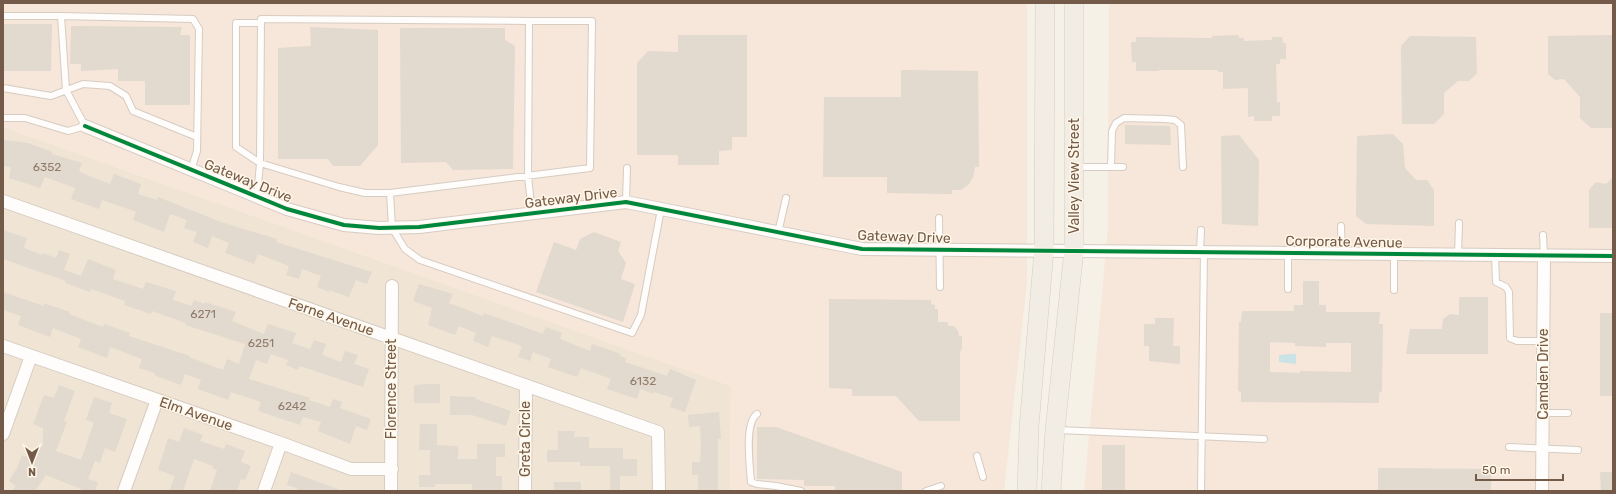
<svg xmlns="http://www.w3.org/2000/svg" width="1616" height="494" viewBox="0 0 1616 494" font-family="Rubik,sans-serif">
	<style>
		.residential { fill: #f0e4d4 }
		.commercial { fill: #f7e6da }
		.water { fill: #c9e3e6 }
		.building { fill: #e2d9cf; fill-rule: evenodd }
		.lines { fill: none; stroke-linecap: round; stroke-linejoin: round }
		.lane-casing { stroke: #d6ccc2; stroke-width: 8 }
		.street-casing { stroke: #d6ccc2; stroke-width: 14 }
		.primary-casing { stroke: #d5ccc4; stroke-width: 20 }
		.lane { stroke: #fefdfb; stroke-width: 6 }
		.street { stroke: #fefdfb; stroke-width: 12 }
		.primary { stroke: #f2ede4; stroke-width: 19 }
		.cycleway-casing { stroke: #fff7e8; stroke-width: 6 }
		.cycleway { stroke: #00873e; stroke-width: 4 }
		.labels { text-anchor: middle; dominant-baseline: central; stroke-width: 3; stroke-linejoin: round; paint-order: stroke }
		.number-label { font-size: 12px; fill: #917c6c }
		.street-label { font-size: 14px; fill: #745a48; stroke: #fff7e8 }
	</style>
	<rect width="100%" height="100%" fill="#f6f1e7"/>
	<path class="residential" d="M3,127L731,386L730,491H3Z"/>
	<path class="commercial" d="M3,3H1027V282L1004,491H730L731,386L3,127Z
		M1109,3H1613V491H1084L1108,228Z"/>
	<path class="water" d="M1292,354H1296V364L1279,362V355Z"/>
	<path class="building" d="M3,24H52L51,71H3Z
		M71,26L182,27L180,35H190V105H145V81H118V69L81,71V64H70Z
		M310,27L378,30V145L360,166H333L328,159H278V48L311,46Z
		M400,28H505V40L515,46L513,169L453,170L446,162L401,163Z
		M678,35H747V137H732V150L719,151V165H678V155H637V63L648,51L678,52Z
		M1238,35L1239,38H1244V41L1272,40V37H1282L1283,43H1286V59H1280V64H1276L1277,102H1280V116H1272V121H1254V116L1248,117V88L1223,89V72H1218V70H1159V71H1136V62H1132L1131,42H1136V37L1206,38H1212V36Z
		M1613,35V128H1591L1580,118V97L1564,79L1555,80L1548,74V36Z
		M1410,36L1476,37L1477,73L1469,81H1458L1444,93V114L1434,124H1402L1401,46Z
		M901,70L978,71L979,167H975L973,177L969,184L961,190H952V194L887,193V177H823L824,97H901Z
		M1125,125L1170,126L1171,145L1125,144Z
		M1393,134L1403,144L1405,168L1416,180H1427L1434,190V226L1366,224L1356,216L1357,136Z
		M1239,135L1259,160L1258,226L1222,224L1221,136Z
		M3,140L28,143L52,152V154L82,163L79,171L89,176L110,184L114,174L141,184L138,194L157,200L158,197L221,222L277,239L276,242L372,272L367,284L356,280L349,297L329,290V292L317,287L321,276L302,269L299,279L286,275L289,266L258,254L254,264L225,253L229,243L212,236L208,248L193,242L197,232L184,228L187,220L170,214L164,232L133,220L136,212L128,209L102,200L99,209L71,199L75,188L45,177L40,188L9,178L11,167L3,166Z
		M1613,177V228H1589V190L1596,182L1606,184Z
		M3,230L27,238L24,248L42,255L43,253L56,258L59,250L70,254L64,270L81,276L88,259L116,270L113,279L143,289L146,282L176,291L173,300L191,306L194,300L204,304L205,302L236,312L232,321L264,334L268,324L296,333L292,343L310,349L314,340L326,344L322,355L341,362L345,351L358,355L354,364L369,369L363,387L300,366L298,370L286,365L288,360L271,354L267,364L256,360L249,379L310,398L309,400L330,407L333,399L342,402L340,408L371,419L367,430L356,426L350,444L318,431L321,422L303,417L300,425L258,411L261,402L231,392L228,400L198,389L201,380L185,374L181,385L154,375L155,373L139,368L142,359L110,347L107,358L78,347L81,339L53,328L50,337L18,325L21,316L3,310V292L44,306V303L70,312L69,314L103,327L104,324L130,333L129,336L190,356L189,357L223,370L227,359L239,364L245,344L185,325L186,323L152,311L151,314L124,305L125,301L91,289L90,292L65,283L66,281L3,259Z
		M594,232L621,242L618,251L626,263L621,279L635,284L623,322L536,292L554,242L576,250L580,239Z
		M1303,281H1319V305H1326V312H1380L1379,324H1383L1382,391L1379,393V403L1241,402V392L1238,391L1239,322H1241L1242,311H1294V305H1303ZM1270,342L1295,343V346L1326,347V343H1351V372L1300,371V373L1270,372Z
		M419,284L453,294L449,303L483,316L484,313L543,334L546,327L562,333L560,339L590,351L592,344L621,354L620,356L626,358L625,362L667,376L670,369L696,380L685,412L670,407L673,398L654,392V394L640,389L637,399L607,389L611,379L581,368L577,377L548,367L551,359L533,352L530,361L518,357L522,346L492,336L488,347L473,341L476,333L459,326L455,335L428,325L432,308L413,301Z
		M1459,297H1488V354H1406L1410,329H1442L1443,319L1450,314L1459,315Z
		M829,299L931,300V304L935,305V309H938V322H948V326H954L958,331L959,336H962V348L960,353V421H919L896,396H852V389L829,388Z
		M1600,313H1613V396H1600Z
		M1155,318H1174L1173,346H1180V364L1149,361V346H1144V324H1155Z
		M426,384H440V403H414V385Z
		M59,385L75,391L64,421L67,422L56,451L81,460L93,425V422L86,420L94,397L112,403L109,413L127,419L115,452L105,448L100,463L95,461L88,479L98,482L95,491H86L46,475L35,491H12L16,486L9,481L17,468L22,455L33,459L38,445L43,447V428L33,424L44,395L54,398Z
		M450,396L476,397V399L511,411L506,426L472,415H450Z
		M719,412L721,439H718V491H698V475H692V462H700L701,448L700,426L689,427L688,415Z
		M420,424H437V445L458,446V459H477V444H505V457H496V476H502V491H472V484H435V487H419V475H430V450H419Z
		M757,427H776L902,472V491H835V486H804V480L757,479Z
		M184,428L203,435L200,441L224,449L226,444L245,451L241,462L251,466L245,480L241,479L237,491H210L217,470L212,468L213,466L194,459L183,491H169L175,476L158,470L168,438L179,442Z
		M558,431H575L574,437H589V448H623V459H637V476H620V491H610V466H580V462H547V450H558Z
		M1102,445H1125V491H1102Z
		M1378,468L1491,469V491H1378Z
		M291,472L340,490V491H296L297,488L287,485Z
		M1600,472H1613V491H1601Z
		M554,482H581V491H554Z"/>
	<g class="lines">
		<defs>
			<path id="lane" d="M3,16H61
				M261,23H236V147L260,163L339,187L365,193H390
				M3,88L51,96L83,84L110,86L126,96L133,111L197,137
				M3,118H25L68,131L85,126L66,90L61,16L193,19L199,29L197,151L191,170
				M1076,167H1123
				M1111,167L1112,131L1116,123L1124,118L1165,119L1175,120L1181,125L1183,167
				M257,197L260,163L261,19L529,21
				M626,202L627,168
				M532,214L528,176L529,21H592L590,168L390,193L392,228L405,249L420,260L632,333L641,315L661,209
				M939,218L940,287
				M1341,226L1342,253
				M778,233L786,198
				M1543,235L1544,256
				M1200,251L1201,230
				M1288,252V289
				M1458,255L1459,223
				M1495,255L1496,282L1506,287L1509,292L1510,338L1517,341H1543
				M1394,290V254
				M1543,413H1568
				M757,414C744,423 750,467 751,482L757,484L776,486L801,491
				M1058,430L1264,439
				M1509,447L1578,450
				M977,456L983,477
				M926,491L941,486
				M1201,491L1204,251"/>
			<path id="street" d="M85,126L287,209L344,225L379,228L419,227L626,202L862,249L1613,256
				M3,201L658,432L659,491
				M3,346L281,443L351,469H392
				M3,434L31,356
				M124,491L157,400
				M264,491L281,443
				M391,491L392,286
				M525,491L526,387
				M1542,491L1544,256"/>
			<path id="primary" d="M1027,491L1029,427L1044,250L1045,3
				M1051,491L1055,430L1074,250V3"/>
		</defs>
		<use href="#lane" class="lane-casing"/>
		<use href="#street" class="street-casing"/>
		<use href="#primary" class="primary-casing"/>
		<use href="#lane" class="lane"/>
		<use href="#street" class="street"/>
		<use href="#primary" class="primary"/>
		<defs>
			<path id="cycleway" d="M85,126L287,209L344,225L379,228L419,227L626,202L862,249L1613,256"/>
		</defs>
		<use href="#cycleway" class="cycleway-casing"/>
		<use href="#cycleway" class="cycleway"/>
	</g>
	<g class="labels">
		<g class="number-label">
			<text x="47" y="167">6352</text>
			<text x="203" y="314">6271</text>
			<text x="261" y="343">6251</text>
			<text x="643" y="381">6132</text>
			<text x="292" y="406">6242</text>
		</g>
		<g class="street-label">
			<text transform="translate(1074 176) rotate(-90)">Valley View Street</text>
			<text transform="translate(248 181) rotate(22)">Gateway Drive</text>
			<text transform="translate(571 198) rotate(-7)">Gateway Drive</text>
			<text transform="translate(904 237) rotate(2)">Gateway Drive</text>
			<text transform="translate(1344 242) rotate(1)">Corporate Avenue</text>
			<text transform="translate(331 317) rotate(19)">Ferne Avenue</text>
			<text transform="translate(1543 374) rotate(-90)">Camden Drive</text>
			<text transform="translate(391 389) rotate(-90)">Florence Street</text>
			<text transform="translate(196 414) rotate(19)">Elm Avenue</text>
			<text transform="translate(525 439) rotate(-90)">Greta Circle</text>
		</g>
	</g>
	<rect width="1616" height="494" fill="none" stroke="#745a48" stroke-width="8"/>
	<g transform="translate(32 462) rotate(180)" stroke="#fff7e8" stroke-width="3" paint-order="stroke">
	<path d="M0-3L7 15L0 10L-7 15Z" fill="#745a48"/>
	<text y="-6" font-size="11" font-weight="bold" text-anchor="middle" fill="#745a48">N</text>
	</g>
	<path d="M1476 474v6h87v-6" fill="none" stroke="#745a48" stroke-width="2"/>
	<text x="1482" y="474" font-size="12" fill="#745a48" stroke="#fff7e8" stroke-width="3" paint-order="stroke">50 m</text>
</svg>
